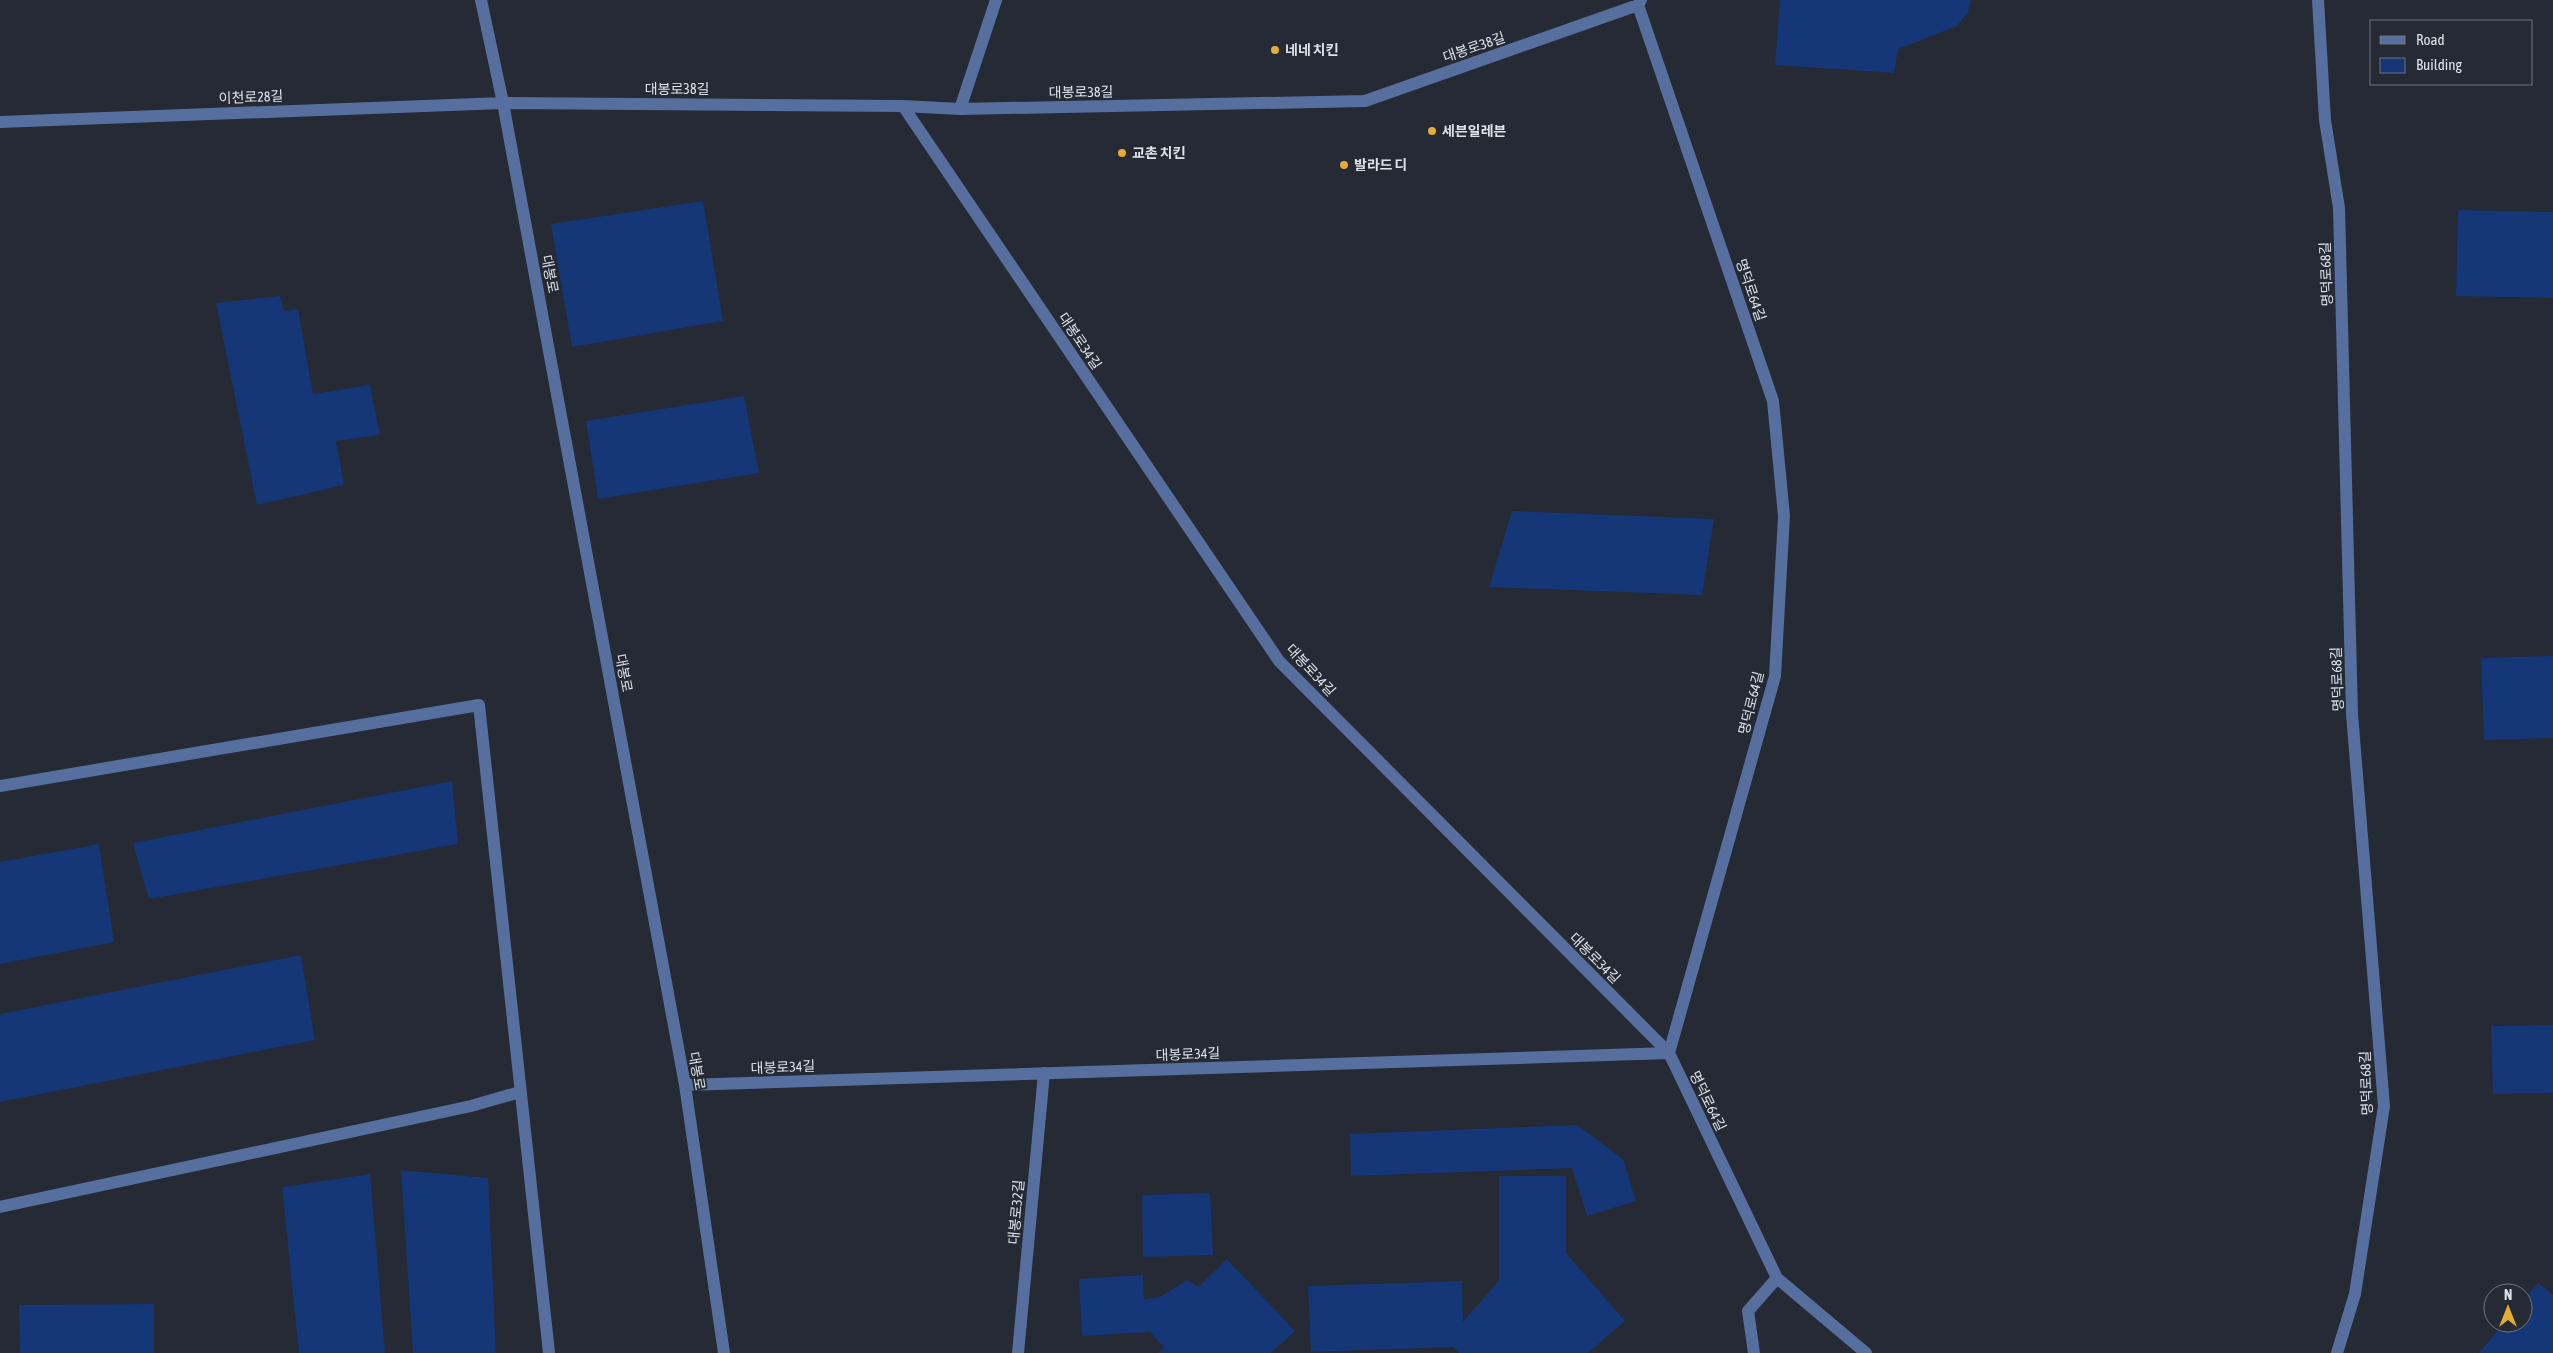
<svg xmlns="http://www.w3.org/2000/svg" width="2553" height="1353" viewBox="0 0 2553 1353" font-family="'Asap Condensed','Noto Sans KR',sans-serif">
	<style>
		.building { fill: #153677 }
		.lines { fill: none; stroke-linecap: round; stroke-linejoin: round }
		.minor { stroke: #566f9e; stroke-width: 12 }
		.poi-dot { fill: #e5ad35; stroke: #252a34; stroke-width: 2 }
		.labels { text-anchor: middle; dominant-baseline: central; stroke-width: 4; stroke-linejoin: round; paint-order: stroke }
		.street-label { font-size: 14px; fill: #dee2e8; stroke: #252a34 }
		.poi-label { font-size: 14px; font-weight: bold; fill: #dee2e8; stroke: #252a34; text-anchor: start }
	</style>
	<rect width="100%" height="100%" fill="#252a34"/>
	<path class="building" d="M1780,0H1971L1968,12L1957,26L1898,49L1894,73L1775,65Z
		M703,201L723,321L572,347L551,224Z
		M2458,210L2553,212V298L2456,296Z
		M280,296L284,311L298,309L313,394L370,385L380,435L336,441L344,485L257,505L216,303Z
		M744,396L759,473L598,499L586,421Z
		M1512,511L1714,519L1702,595L1489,587Z
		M2553,656V738L2484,740L2481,658Z
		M452,781L458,844L149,899L133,843Z
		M99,844L114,942L0,964V862Z
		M301,955L315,1040L0,1102V1014Z
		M2553,1025V1093L2493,1094L2491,1026Z
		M1577,1125L1623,1159L1636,1201L1587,1216L1572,1168L1351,1176L1350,1134Z
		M401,1170L488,1178L496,1353H413Z
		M370,1174L385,1353H299L282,1187Z
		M1499,1176H1566V1253L1625,1321L1588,1353H1459L1453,1347L1311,1352L1308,1286L1462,1281L1463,1322L1499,1280Z
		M1210,1193L1213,1255L1143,1257L1142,1195Z
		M1227,1259L1295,1331L1271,1353H1158L1164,1347L1150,1332L1082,1336L1079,1279L1143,1275L1144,1299L1160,1297L1187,1280L1198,1287Z
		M2538,1283L2553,1295V1353H2479L2504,1323H2523V1301Z
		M154,1304V1353H20L19,1305Z"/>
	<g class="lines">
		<path class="minor" d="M481,0L503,103L685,1085L724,1353
			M2318,0L2325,120L2339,208L2352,714L2384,1106L2355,1294L2337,1353
			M1638,5L1773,401L1784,516L1775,676L1669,1053
			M903,106L1279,661L1669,1053L1777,1278L1866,1353
			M960,109L996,0
			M0,122L503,103L903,106L960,109L1365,101L1638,5L1641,0
			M0,786L479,705L549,1353
			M685,1085L1669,1053
			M0,1207L471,1106L520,1092
			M1018,1353L1044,1073
			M1754,1353L1748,1311L1777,1278"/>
	</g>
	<g class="poi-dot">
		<circle cx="1275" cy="50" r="5"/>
		<circle cx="1432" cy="131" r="5"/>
		<circle cx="1122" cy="153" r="5"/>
		<circle cx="1344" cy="165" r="5"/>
	</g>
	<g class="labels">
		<g class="street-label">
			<text transform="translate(1474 47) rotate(-19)">대봉로38길</text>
			<text x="677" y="89">대봉로38길</text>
			<text transform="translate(1081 92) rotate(-1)">대봉로38길</text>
			<text transform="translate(251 97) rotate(-2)">이천로28길</text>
			<text transform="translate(550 274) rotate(79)">대봉로</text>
			<text transform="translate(2326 274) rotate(-92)">명덕로68길</text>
			<text transform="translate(1751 290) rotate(71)">명덕로64길</text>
			<text transform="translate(1080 341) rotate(56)">대봉로34길</text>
			<text transform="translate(1311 670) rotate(47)">대봉로34길</text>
			<text transform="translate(624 673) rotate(79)">대봉로</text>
			<text transform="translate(2337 679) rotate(-92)">명덕로68길</text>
			<text transform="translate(1751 703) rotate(-76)">명덕로64길</text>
			<text transform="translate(1595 958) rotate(45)">대봉로34길</text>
			<text transform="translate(1188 1054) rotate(-2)">대봉로34길</text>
			<text transform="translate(783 1067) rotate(-2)">대봉로34길</text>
			<text transform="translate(697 1071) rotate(80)">대봉로</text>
			<text transform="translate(2366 1083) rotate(-92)">명덕로68길</text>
			<text transform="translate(1708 1101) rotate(64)">명덕로64길</text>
			<text transform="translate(1016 1212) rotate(-85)">대봉로32길</text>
		</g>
		<g class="poi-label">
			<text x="1285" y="50">네네 치킨</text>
			<text x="1442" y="131">세븐일레븐</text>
			<text x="1132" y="153">교촌 치킨</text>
			<text x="1354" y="165">발라드 디</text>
		</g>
	</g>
	<rect x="2370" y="20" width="162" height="65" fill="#252a34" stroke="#6f747c"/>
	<rect x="2380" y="36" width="25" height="8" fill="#566f9e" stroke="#6f747c"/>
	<text x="2416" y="45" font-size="15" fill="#dee2e8">Road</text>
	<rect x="2380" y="58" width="25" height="15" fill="#153677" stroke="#6f747c"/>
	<text x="2416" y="70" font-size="15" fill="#dee2e8">Building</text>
	<g transform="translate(2508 1308)"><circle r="24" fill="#252a34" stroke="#6f747c"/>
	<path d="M0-4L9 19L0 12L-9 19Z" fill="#e5ad35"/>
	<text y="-8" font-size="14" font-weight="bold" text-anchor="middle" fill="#dee2e8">N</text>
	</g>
</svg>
